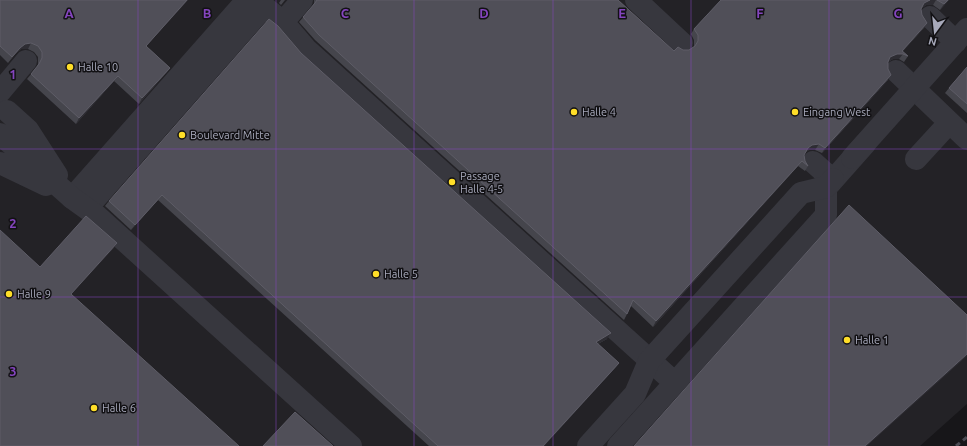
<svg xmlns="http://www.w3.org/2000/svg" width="967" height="446" viewBox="0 0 967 446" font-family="Ubuntu,sans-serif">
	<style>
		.built { fill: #232226 }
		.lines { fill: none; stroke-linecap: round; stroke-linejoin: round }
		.minor { stroke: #37373e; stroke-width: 22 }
		.rail { stroke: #4a4a53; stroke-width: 3; stroke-dasharray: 5 4; stroke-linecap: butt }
		.minor-bridge { stroke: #37373e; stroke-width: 22 }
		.wall { fill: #45454c }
		.shaded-wall { fill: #2e2d33 }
		.building { fill: #504f58; stroke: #5e5d67 }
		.grid { fill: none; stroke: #8445be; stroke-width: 1; stroke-opacity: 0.55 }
		.poi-dot { fill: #ffde28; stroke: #121114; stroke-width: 1.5 }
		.labels { text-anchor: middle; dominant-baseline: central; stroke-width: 3; stroke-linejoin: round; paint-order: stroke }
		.poi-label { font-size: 11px; fill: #a7a9ba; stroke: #121114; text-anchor: start }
		.grid-label { font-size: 13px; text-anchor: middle; font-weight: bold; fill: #8445be; stroke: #121114; stroke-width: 3; stroke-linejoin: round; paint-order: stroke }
	</style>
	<rect width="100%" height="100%" fill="#171619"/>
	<path class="built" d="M0,0H967V404L920,446H0Z"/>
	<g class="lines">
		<path class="minor" d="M256,0L283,22L306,49L675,383
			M636,0L682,43
			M283,22L302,0
			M896,71L967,139
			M0,92L26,61
			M916,159L949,123
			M813,162L833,180
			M819,189L826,188L865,144
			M72,198L247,0
			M87,208L264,7
			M618,446L826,215V188"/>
		<path class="rail" d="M956,446L967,437"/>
		<path class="minor-bridge" d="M930,17L956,42
			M7,111L28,130L57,175
			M0,134L72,198L97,216L351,446
			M852,158L967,29
			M0,163L46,185
			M588,446L635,394L649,361L801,193L826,187L833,179"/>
	</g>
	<path class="wall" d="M0,0H188L146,46L170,68L166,73L139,104L114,81L76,124L27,79L37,67L38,64V57L34,52L28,49H21L16,53L8,63L0,55Z
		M281,0H285L281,5L279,3Z
		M314,0H618L674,51L689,50L694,47V40L691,34L694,29L721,0H949L940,10L933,5H926L922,8L921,9L922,15L927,23L924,28L903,51L908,56L904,62L899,59H893L888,62V80L822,153L815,150H809L806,152L804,155L805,161L808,166L805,171L798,166L653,327L631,306L624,320L315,40L299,22L313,6L314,3Z
		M301,53L607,339L598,344L619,363L615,368L544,446H429L158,200L131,230L105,206L109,201Z
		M967,67V113L945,93L949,88Z"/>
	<path class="shaded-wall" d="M187,0H188L142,51L146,46Z
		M930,0H936L933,5H926L921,9L924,3Z
		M948,0H949L940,10L944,4Z
		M927,23L924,28L900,54H903L899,59H893L887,63L890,57L902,51Z
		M31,43L28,49H21L16,53L8,63L20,48L25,44Z
		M170,68L166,73L139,104L142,98Z
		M891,75L888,80L822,153L825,148Z
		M118,76L114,81L76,124L79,118Z
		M819,144L815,150H809L804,153L808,148L812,145Z
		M802,161L798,166L653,327L656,321Z
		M162,195L158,200L131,230L135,225Z
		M117,243L114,248L67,299L71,294Z
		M611,333L607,339L592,347L596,342Z
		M967,354V356L867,446H865Z
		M619,363L615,368L544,446H543Z"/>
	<path class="building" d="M0,0H187L146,46L170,68L142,98L118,76L79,118L31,74L39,64L42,58V52L38,46L31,43L25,44L20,48L12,57L0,46Z
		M317,0H618L674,51L678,47L683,50H689L695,46L698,41V35L694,29L721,0H930L924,3L921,9L922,15L927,23L902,51L908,56L903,54H897L890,57L888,62V69L891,75L825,148L819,144L812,145L808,148L804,155L805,161L808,166L802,161L656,321L633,300L627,314L319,35L303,17L315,3Z
		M937,0H948L944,4Z
		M269,19L278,26L301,53L611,333L596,342L619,363L543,446H438L162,195L135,225L109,201Z
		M967,67V104L949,88Z
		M849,205L967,315V354L865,446H634Z
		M86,216L117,243L71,294L239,446H0V230L40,267Z
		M295,412L333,446H263Z"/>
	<path class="grid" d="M138,0V446M276,0V446M414,0V446M553,0V446M691,0V446M829,0V446M0,149H967M0,297H967"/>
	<g class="poi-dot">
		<circle cx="70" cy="67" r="4"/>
		<circle cx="574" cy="112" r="4"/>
		<circle cx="795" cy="112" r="4"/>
		<circle cx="182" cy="135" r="4"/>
		<circle cx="452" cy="182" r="4"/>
		<circle cx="376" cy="274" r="4"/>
		<circle cx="9" cy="294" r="4"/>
		<circle cx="847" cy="340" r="4"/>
		<circle cx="94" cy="408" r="4"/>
	</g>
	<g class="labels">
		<g class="poi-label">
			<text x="78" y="67">Halle 10</text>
			<text x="582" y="112">Halle 4</text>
			<text x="803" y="112">Eingang West</text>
			<text x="190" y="135">Boulevard Mitte</text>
			<text x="460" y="176">Passage<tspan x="460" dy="13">Halle 4-5</tspan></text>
			<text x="384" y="274">Halle 5</text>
			<text x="17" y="294">Halle 9</text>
			<text x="855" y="340">Halle 1</text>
			<text x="102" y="408">Halle 6</text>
		</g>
	</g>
	<g class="grid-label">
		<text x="69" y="18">A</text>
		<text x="207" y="18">B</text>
		<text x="345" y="18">C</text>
		<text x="484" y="18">D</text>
		<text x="622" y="18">E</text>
		<text x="760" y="18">F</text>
		<text x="898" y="18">G</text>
		<text x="13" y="79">1</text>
		<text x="13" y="228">2</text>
		<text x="13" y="376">3</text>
	</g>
	<g transform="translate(935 32) rotate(195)" stroke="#121114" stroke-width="3" paint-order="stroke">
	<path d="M0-3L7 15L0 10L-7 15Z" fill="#a7a9ba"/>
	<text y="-6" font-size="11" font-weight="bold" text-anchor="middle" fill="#a7a9ba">N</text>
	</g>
</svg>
